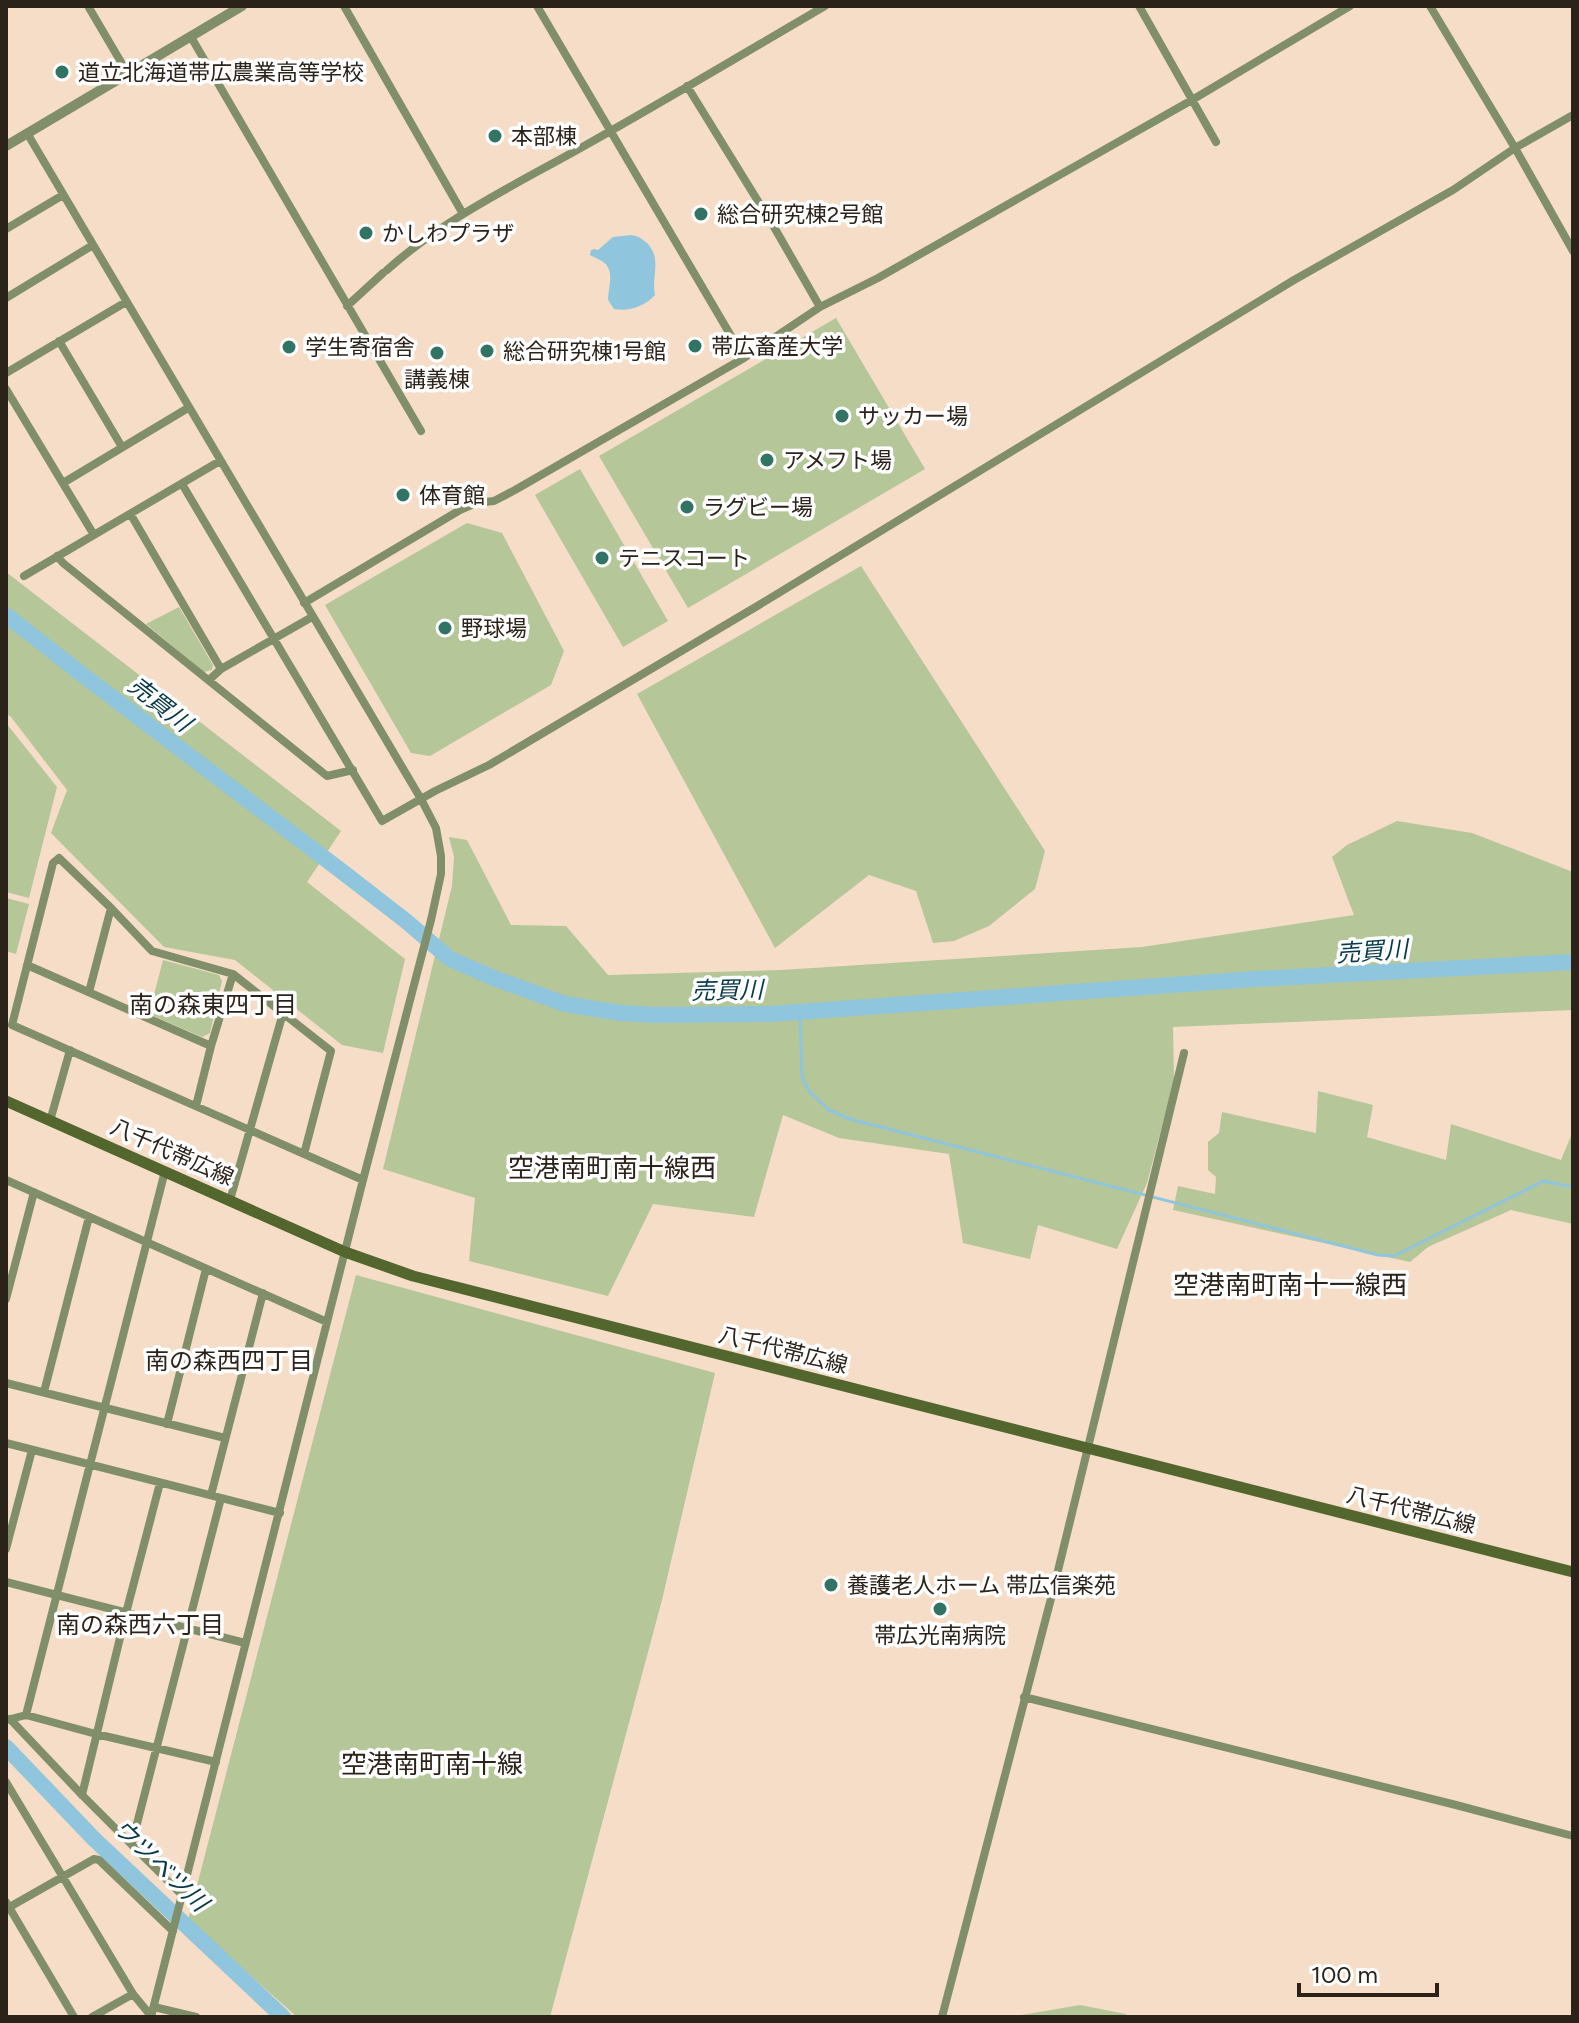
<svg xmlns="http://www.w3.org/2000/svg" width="1579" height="2023" viewBox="0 0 1579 2023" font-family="Figtree,'Noto Sans JP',sans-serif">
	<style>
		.green { fill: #b5c699 }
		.water { fill: #8fc5dd }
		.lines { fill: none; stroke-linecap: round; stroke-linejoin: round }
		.stream { stroke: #8fc5dd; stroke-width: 3 }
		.river { stroke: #8fc5dd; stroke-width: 16 }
		.minor { stroke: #808f69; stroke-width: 8 }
		.tertiary { stroke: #808f69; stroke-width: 10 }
		.secondary { stroke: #52662d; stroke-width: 11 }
		.poi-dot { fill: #327464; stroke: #fff; stroke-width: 3 }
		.labels { text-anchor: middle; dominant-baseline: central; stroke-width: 7; stroke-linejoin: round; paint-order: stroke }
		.poi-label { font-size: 22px; fill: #2b221a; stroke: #fff; text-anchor: start }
		.street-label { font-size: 22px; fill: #2b221a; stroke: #fff }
		.water-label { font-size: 24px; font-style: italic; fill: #08394b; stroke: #fff }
		.neighbourhood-label { font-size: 24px; fill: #2b221a; stroke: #fff }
		.quarter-label { font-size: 26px; fill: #2b221a; stroke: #fff }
	</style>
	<rect width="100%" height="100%" fill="#f5ddc8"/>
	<path class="green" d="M836,318L925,469L688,608L599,456Z
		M580,469L668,621L623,647L535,495Z
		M467,523L502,533L564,651L551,685L430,756L411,753L325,605Z
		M861,566L1045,851L1035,889L989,926L954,941L933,943L916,891L869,875L775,948L637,694Z
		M6,572L341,831L307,882L405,959L383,1053L342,1045L235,960L164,947L51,833L67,790L11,717L6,713Z
		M179,607L213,665L212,670L204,672L146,624Z
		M6,723L57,787L29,898L6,892Z
		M1397,821L1472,833L1573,872V1010L1173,1027L1174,1080L1147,1183L1117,1249L1038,1225L1030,1259L963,1243L949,1154L839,1138L783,1115L754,1217L653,1204L608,1296L469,1261L475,1198L383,1169L452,886L454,857L449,837L467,840L511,925L566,926L608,975L781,970L1142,947L1354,915L1332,857L1347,845Z
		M6,898L29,904L16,954L6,951Z
		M163,960L219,975L222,981L210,1033L202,1037L149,1014Z
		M1318,1091L1373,1105L1367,1137L1446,1160L1451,1124L1561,1160L1573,1131V1224L1511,1210L1428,1247L1410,1262L1173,1210L1178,1186L1215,1194L1216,1177L1208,1170V1142L1219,1133L1222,1112L1316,1133Z
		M356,1275L715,1373L662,1600L550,2017H297L188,1920Z
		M1080,2005L1126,2014V2017H1010Z"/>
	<path class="water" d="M631,235C639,236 642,239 648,244C662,260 651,277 655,295C645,306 629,312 614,309L608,300C608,287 616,270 602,261C598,259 594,257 590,255L591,250L594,249L598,250L613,237Z"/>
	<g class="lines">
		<path class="stream" d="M800,1012L802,1077L810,1092L829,1110L850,1119L1378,1255L1394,1256L1543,1181L1573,1187"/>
		<path class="river" d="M6,615L84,676L340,870L406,921L450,959L496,979L565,1004L620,1013L656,1015L771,1014L1255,979L1573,962
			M6,1747L94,1839L283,2017"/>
		<path class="minor" d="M88,6L128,74
			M344,6L463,214
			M537,6L744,358
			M1139,6L1216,142
			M1430,6L1515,148L1573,251
			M191,37L421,431
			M687,86L774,227L820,307
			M27,133L421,799L436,828L441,856V874L431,920L363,1180L151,2017
			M6,229L63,195
			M387,270C447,216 523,181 593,141C671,97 748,51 825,6
			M6,298L93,245
			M347,306L383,273
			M59,341L122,447
			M6,373L126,302
			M6,389L94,535
			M63,483L188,408
			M182,484L382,821L435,791L489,765L759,605L1294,280L1453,190L1515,148L1573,115
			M131,515L221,669
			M57,556L63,563L327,776L353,770
			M24,576L220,461
			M304,603L460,510L476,503L494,501L515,490L744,358L820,307L878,278L1192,100L1350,6
			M209,680L221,669L312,617
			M27,965L211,1046
			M89,992L111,908
			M196,1106L211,1046L233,974
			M50,1121L70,1050
			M304,1154L331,1051L233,974L152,951L111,908L59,858L53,863L12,1025L363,1180
			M6,1180L327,1322
			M230,1200L283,1013
			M6,1299L34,1192
			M6,1383L225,1438
			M44,1392L89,1217
			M167,1424L206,1269
			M6,1443L280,1513
			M211,1495L263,1293
			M6,1549L32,1450
			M6,1582L245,1643
			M1024,1697L1456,1805L1573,1836
			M26,1715L165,1171
			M10,1719L82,1795L183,1896
			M7,1720L26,1715L96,1734L216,1762
			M6,1782L133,1994L151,2016
			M82,1795L126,1613L160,1483
			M132,1843L221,1498
			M6,1902L74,2017
			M6,1909L94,1859L99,1860L173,1931
			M154,2007L196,2017
			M92,2017L133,1994
			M942,2017L1054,1587L1184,1053"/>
		<path class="tertiary" d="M6,146L242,6"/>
		<path class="secondary" d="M6,1101L345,1252L413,1276L1573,1572"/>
	</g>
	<g class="poi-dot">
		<circle cx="62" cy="72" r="8"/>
		<circle cx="495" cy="136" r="8"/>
		<circle cx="701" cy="214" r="8"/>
		<circle cx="366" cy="233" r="8"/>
		<circle cx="695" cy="346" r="8"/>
		<circle cx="289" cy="347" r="8"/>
		<circle cx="487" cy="351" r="8"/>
		<circle cx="437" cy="353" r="8"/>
		<circle cx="842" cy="416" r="8"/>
		<circle cx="767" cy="460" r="8"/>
		<circle cx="403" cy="495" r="8"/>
		<circle cx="687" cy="507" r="8"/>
		<circle cx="602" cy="558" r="8"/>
		<circle cx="445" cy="628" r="8"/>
		<circle cx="831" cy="1585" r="8"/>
		<circle cx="940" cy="1609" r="8"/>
	</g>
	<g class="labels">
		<g class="poi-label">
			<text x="78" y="72">道立北海道帯広農業高等学校</text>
			<text x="511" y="136">本部棟</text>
			<text x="717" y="214">総合研究棟2号館</text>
			<text x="382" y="233">かしわプラザ</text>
			<text x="711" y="346">帯広畜産大学</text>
			<text x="305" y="347">学生寄宿舎</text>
			<text x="503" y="351">総合研究棟1号館</text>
			<text x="437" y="379" text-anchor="middle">講義棟</text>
			<text x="858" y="416">サッカー場</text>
			<text x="783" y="460">アメフト場</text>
			<text x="419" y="495">体育館</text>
			<text x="703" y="507">ラグビー場</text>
			<text x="618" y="558">テニスコート</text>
			<text x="461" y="628">野球場</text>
			<text x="847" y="1585">養護老人ホーム 帯広信楽苑</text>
			<text x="940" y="1635" text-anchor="middle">帯広光南病院</text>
		</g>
		<g class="street-label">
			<text transform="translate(172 1152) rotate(24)">八千代帯広線</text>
			<text transform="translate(783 1350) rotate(14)">八千代帯広線</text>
			<text transform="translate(1411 1510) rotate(14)">八千代帯広線</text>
		</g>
		<g class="water-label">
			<text transform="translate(160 704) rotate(38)">売買川</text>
			<text transform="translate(1372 951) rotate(-4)">売買川</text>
			<text transform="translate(727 990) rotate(-1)">売買川</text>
			<text transform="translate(161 1865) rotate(44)">ウツベツ川</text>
		</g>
		<g class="neighbourhood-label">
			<text x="213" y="1004">南の森東四丁目</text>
			<text x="229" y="1360">南の森西四丁目</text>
			<text x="140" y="1624">南の森西六丁目</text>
		</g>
		<g class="quarter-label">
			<text x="612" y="1168">空港南町南十線西</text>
			<text x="1290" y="1285">空港南町南十一線西</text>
			<text x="432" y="1764">空港南町南十線</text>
		</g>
	</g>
	<rect width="1579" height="2023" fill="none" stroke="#2b221a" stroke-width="16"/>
	<path d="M1299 1983v12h138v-12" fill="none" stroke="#2b221a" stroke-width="4"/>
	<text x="1311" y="1983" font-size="24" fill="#2b221a" stroke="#ffffff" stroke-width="6" paint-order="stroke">100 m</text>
</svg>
